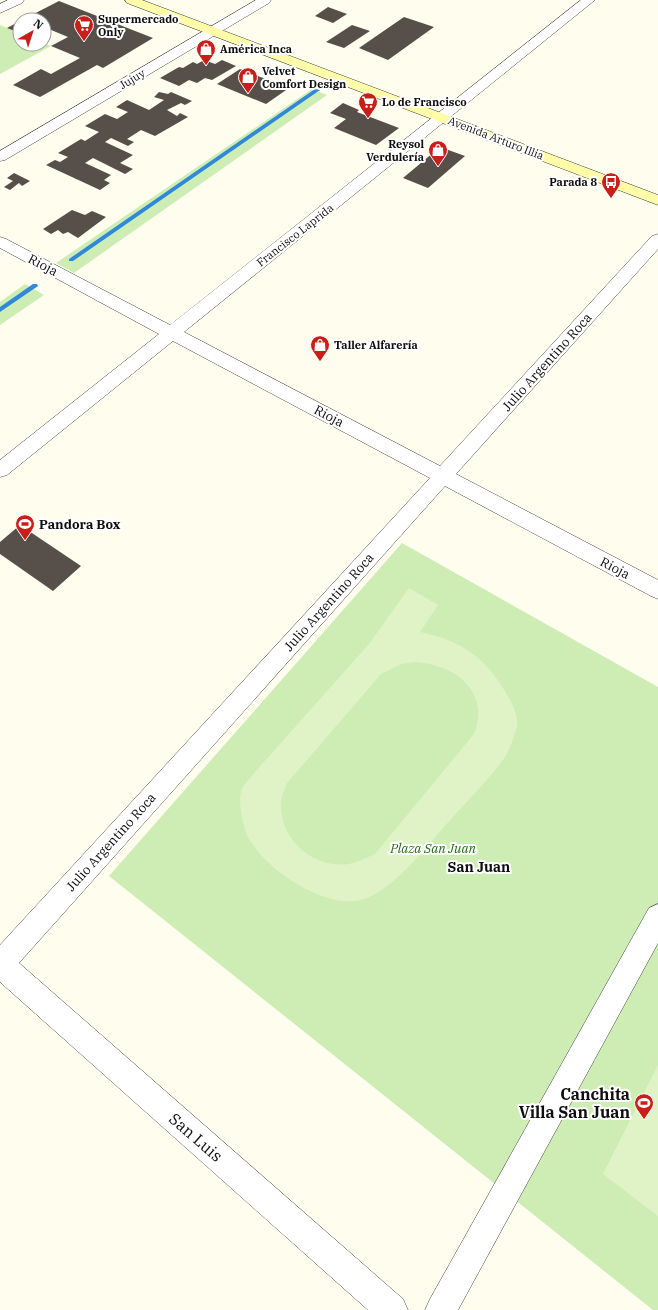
<svg xmlns="http://www.w3.org/2000/svg" width="658" height="1310" viewBox="0 0 658 1310" font-family="'IBM Plex Serif',serif">
	<style>
		.green { fill: #cdedb4 }
		.pitch { fill: #e0f3c7; fill-rule: evenodd }
		.lines { fill: none; stroke-linecap: round; stroke-linejoin: round }
		.stream { fill: #2f88d8; fill-rule: evenodd }
		.building { fill: #574f49 }
		.minor-casing { stroke: #414141; stroke-width: 1 }
		.tertiary-casing { stroke: #414141; stroke-width: 1 }
		.secondary-casing { stroke: #303030; stroke-width: 1 }
		.minor { fill: #fff; fill-rule: evenodd }
		.tertiary { fill: #fff; fill-rule: evenodd }
		.secondary { fill: #fffca9; fill-rule: evenodd }
		.labels { text-anchor: middle; dominant-baseline: central; stroke-width: 4; stroke-linejoin: round; paint-order: stroke }
		.far-poi-label { font-size: 11px; font-weight: bold; fill: #0e0e0e; stroke: #fff; text-anchor: start }
		.far-street-label { font-size: 11px; fill: #0e0e0e; stroke: #fff }
		.street-label { font-size: 13px; fill: #0e0e0e; stroke: #fff }
		.poi-label { font-size: 13px; font-weight: bold; fill: #0e0e0e; stroke: #fff; text-anchor: start }
		.park-label { font-size: 13px; font-style: italic; fill: #236b18; stroke: #fff }
		.neighbourhood-label { font-size: 14px; font-weight: bold; fill: #0e0e0e; stroke: #fff }
		.near-poi-label { font-size: 16px; font-weight: bold; fill: #0e0e0e; stroke: #fff; text-anchor: end }
		.near-street-label { font-size: 16px; fill: #0e0e0e; stroke: #fff }
	</style>
	<rect width="100%" height="100%" fill="#fffdee"/>
	<path class="green" d="M0,25L20,33V44L44,43L51,46L0,74Z
		M312,89L327,95L74,273L56,263Z
		M25,284L44,295L0,325V302Z
		M402,543L658,687V1310H653L109,876Z"/>
	<path class="pitch" d="M409,588L438,605L420,632C453,639 477,651 497,679C505,691 519,711 517,726C516,732 509,751 505,757C487,782 464,804 443,828C424,850 389,894 360,900C326,908 276,875 256,849C254,846 251,842 249,839C243,829 237,799 242,789C245,783 251,778 255,772L369,644ZM413,662C453,663 491,690 474,734L375,854C366,858 358,862 349,864C316,869 283,843 281,809C280,800 284,791 287,783L381,674L401,664Z
		M658,1065V1216L603,1174Z"/>
	<g class="lines">
		<path class="stream" d="M315,89L320,90L73,261H69V259Z
			M33,284H37L38,286L0,312V307Z"/>
	</g>
	<path class="building" d="M59,1L130,29L153,38L103,68L97,65L40,97L13,85L41,69L51,74L80,58L51,46L68,37L44,27V20H22Z
		M328,7L347,14L333,23L315,16Z
		M404,17L434,27L388,60L359,48Z
		M20,21V33L7,28Z
		M352,25L370,31L344,48L326,42Z
		M204,60L215,64L222,60L236,66L212,80L205,78L197,83L189,80L179,86L160,78L179,67L183,68L193,62L197,64Z
		M240,69L289,88L266,104L217,84Z
		M159,92L168,94L171,92L192,101L185,105L181,103L167,110L177,116L180,113L188,117L155,136L141,130L127,139L134,142L128,146L111,138L105,142L133,155L120,163L133,169L125,174L93,158L85,163L111,175L104,180L110,183L100,190L46,165L55,160L60,162L68,157L58,153L81,139L85,141L99,132L85,126L105,114L117,119L128,112L116,107L127,100L149,110L164,100L154,97Z
		M343,103L359,110L357,112L399,128L376,145L334,128L346,119L330,113Z
		M440,147L465,156L428,188L403,178Z
		M14,173L30,181L22,186L19,183L10,190L4,187L13,181L7,178Z
		M72,210L85,215L92,211L106,217L78,238L68,232L63,234L58,230L51,234L43,229Z
		M20,525L81,566L53,591L0,554V542Z"/>
	<g class="lines">
		<defs>
			<path id="minor" d="M8,0H24L22,3L0,13V4Z
				M256,0H271L269,3L5,160L0,161V151Z
				M581,0H595L184,332L440,466L652,236L658,234V249L456,474L658,580V599L651,596L445,486L19,963L403,1299L408,1310H368L0,982V945L430,478L173,341L7,475L0,477V460L159,334L0,248V237L6,239L170,325Z"/>
			<path id="tertiary" d="M658,904V943L458,1310H425L430,1299L649,908Z"/>
			<path id="secondary" d="M125,0H142L658,195V205L127,3Z"/>
		</defs>
		<use href="#minor" class="minor-casing"/>
		<use href="#tertiary" class="tertiary-casing"/>
		<use href="#secondary" class="secondary-casing"/>
		<use href="#minor" class="minor"/>
		<use href="#tertiary" class="tertiary"/>
		<use href="#secondary" class="secondary"/>
	</g>
	<defs>
		<symbol id="supermarket-pin" viewBox="-11 -11 22 30"><path d="M0 17L-7.5 6A9.5 9.5 0 1 1 7.5 6Z" fill="#c91f1a" stroke="#fff"/><path d="M-6-5.5h2.5l.6 2H6L4.5 2H-2.5L-4.4-4H-6ZM-1.5 3.2a1.3 1.3 0 1 0 .1 0ZM3 3.2a1.3 1.3 0 1 0 .1 0Z" fill="#fff"/></symbol>
		<symbol id="shop-pin" viewBox="-11 -11 22 30"><path d="M0 17L-7.5 6A9.5 9.5 0 1 1 7.5 6Z" fill="#c91f1a" stroke="#fff"/><path d="M-5-2.5h2.3a2.7 3.5 0 0 1 5.4 0H5L5.5 6h-11ZM-1.5-2.5h3a1.5 2.3 0 0 0-3 0Z" fill="#fff"/></symbol>
		<symbol id="bus-pin" viewBox="-11 -11 22 30"><path d="M0 17L-7.5 6A9.5 9.5 0 1 1 7.5 6Z" fill="#c91f1a" stroke="#fff"/><path d="M-5-6H5V4H4V6H2V4H-2V6H-4V4H-5ZM-3.5-4V0h7V-4ZM-3.5 1.2v1.5H-2V1.2ZM2 1.2v1.5H3.5V1.2Z" fill="#fff"/></symbol>
		<symbol id="stadium-pin" viewBox="-11 -11 22 30"><path d="M0 17L-7.5 6A9.5 9.5 0 1 1 7.5 6Z" fill="#c91f1a" stroke="#fff"/><path d="M0-5a6.5 5 0 1 0 0 10a6.5 5 0 1 0 0-10ZM-3.5-1.8h7v3.6h-7Z" fill="#fff"/></symbol>
	</defs>
	<g fill-rule="evenodd">
		<use href="#supermarket-pin" x="73" y="14" width="22" height="30"/>
		<use href="#shop-pin" x="195" y="38" width="22" height="30"/>
		<use href="#shop-pin" x="237" y="66" width="22" height="30"/>
		<use href="#supermarket-pin" x="357" y="91" width="22" height="30"/>
		<use href="#shop-pin" x="427" y="139" width="22" height="30"/>
		<use href="#bus-pin" x="600" y="171" width="22" height="30"/>
		<use href="#shop-pin" x="309" y="334" width="22" height="30"/>
		<use href="#stadium-pin" x="14" y="513" width="22" height="30"/>
		<use href="#stadium-pin" x="633" y="1092" width="22" height="30"/>
	</g>
	<g class="labels">
		<g class="far-poi-label">
			<text x="98" y="19">Supermercado<tspan x="98" dy="13">Only</tspan></text>
			<text x="220" y="49">América Inca</text>
			<text x="262" y="71">Velvet<tspan x="262" dy="13">Comfort Design</tspan></text>
			<text x="382" y="102">Lo de Francisco</text>
			<text x="424" y="144" text-anchor="end">Reysol<tspan x="424" dy="13">Verdulería</tspan></text>
			<text x="597" y="182" text-anchor="end">Parada 8</text>
			<text x="334" y="345">Taller Alfarería</text>
		</g>
		<g class="far-street-label">
			<text transform="translate(132 79) rotate(-31)">Jujuy</text>
			<text transform="translate(496 138) rotate(21)">Avenida Arturo Illia</text>
			<text transform="translate(295 235) rotate(-38)">Francisco Laprida</text>
		</g>
		<g class="street-label">
			<text transform="translate(43 265) rotate(28)">Rioja</text>
			<text transform="translate(547 362) rotate(-48)">Julio Argentino Roca</text>
			<text transform="translate(329 416) rotate(28)">Rioja</text>
			<text transform="translate(615 568) rotate(28)">Rioja</text>
			<text transform="translate(329 602) rotate(-48)">Julio Argentino Roca</text>
			<text transform="translate(111 842) rotate(-48)">Julio Argentino Roca</text>
		</g>
		<g class="poi-label">
			<text x="39" y="524">Pandora Box</text>
		</g>
		<g class="park-label">
			<text x="433" y="848">Plaza San Juan</text>
		</g>
		<g class="neighbourhood-label">
			<text x="479" y="867">San Juan</text>
		</g>
		<g class="near-poi-label">
			<text x="630" y="1094">Canchita<tspan x="630" dy="18">Villa San Juan</tspan></text>
		</g>
		<g class="near-street-label">
			<text transform="translate(196 1137) rotate(41)">San Luis</text>
		</g>
	</g>
	<g transform="translate(32 32) rotate(39)"><circle r="19" fill="#ffffff" stroke="#9f9f9f"/>
	<path d="M0-3L7 15L0 10L-7 15Z" fill="#c91f1a"/>
	<text y="-6" font-size="11" font-weight="bold" text-anchor="middle" fill="#0e0e0e">N</text>
	</g>
</svg>
